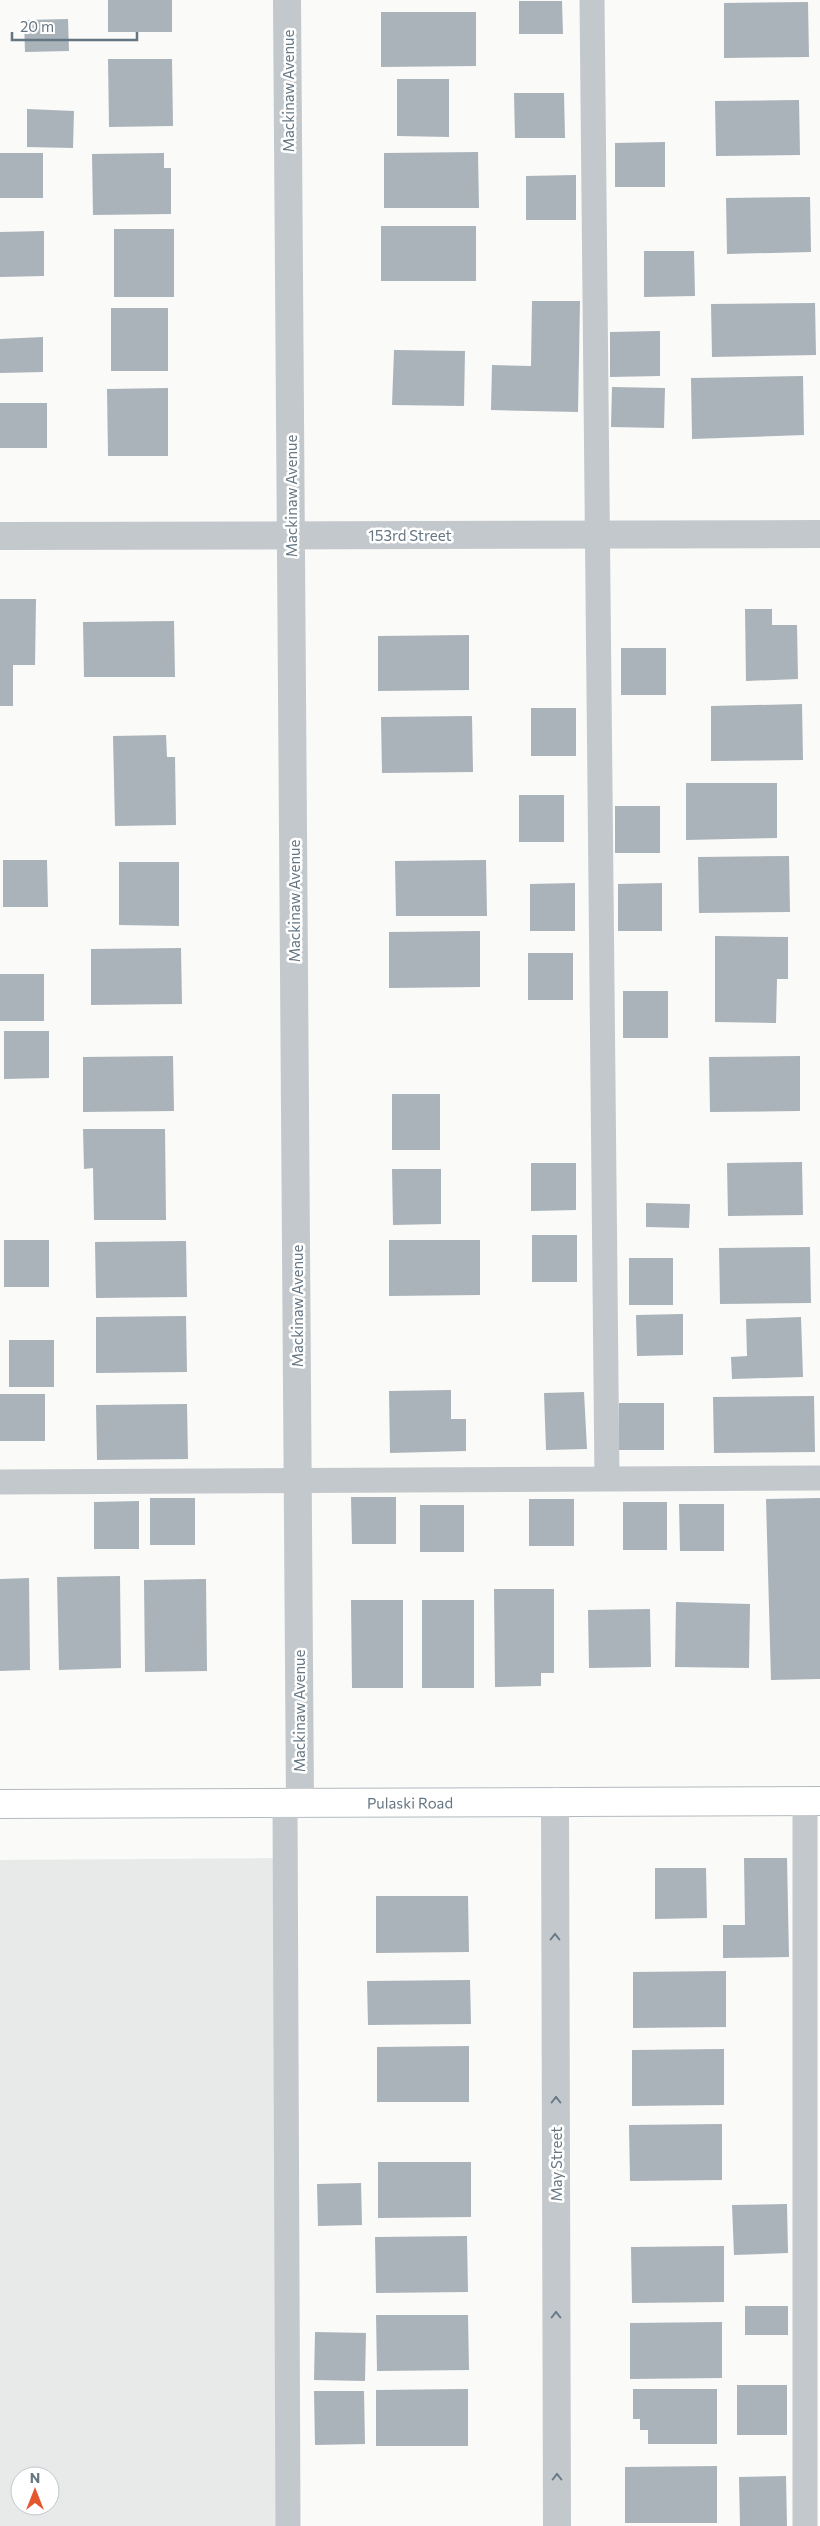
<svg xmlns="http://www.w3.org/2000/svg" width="820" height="2526" viewBox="0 0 820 2526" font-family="Commissioner,sans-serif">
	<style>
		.built { fill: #e8e9e9; fill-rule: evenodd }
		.building { fill: #aab3b9 }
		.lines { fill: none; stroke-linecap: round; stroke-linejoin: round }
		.secondary-casing { stroke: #b3babf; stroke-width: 30 }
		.lane { stroke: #c3c8cc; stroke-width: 25 }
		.street { stroke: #c3c8cc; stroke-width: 28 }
		.secondary { stroke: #fff; stroke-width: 28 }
		.oneway { stroke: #6a7a87 }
		.labels { text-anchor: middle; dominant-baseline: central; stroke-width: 5; stroke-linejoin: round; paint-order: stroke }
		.street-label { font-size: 15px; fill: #657683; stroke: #fff }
	</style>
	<rect width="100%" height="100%" fill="#fafaf8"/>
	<path class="built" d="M275,1858L279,2526H0V1860ZM20,2476H50V2506H20Z"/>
	<path class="building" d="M108,0H172V32H108Z
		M519,1H562L563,34H519Z
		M808,2L809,57L724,58V3Z
		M381,12H476V66L381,67Z
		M68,19L69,51L25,52L24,20Z
		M108,59H172L173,126L109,127Z
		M397,79H449V137L397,136Z
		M514,93H564L565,138H515Z
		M799,100L800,155L716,156L715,101Z
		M27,109L74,111L73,148L27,147Z
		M665,142V187H615V143Z
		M478,152L479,208H384V153Z
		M0,153H43V198H0Z
		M164,153V168H171V214L93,215L92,154Z
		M576,175V220H526V176Z
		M810,197L811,252L727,254L726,198Z
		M381,226H476V281H381Z
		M114,229H174V297H114Z
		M44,231V276L0,277V232Z
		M644,251H694L695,296L644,297Z
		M532,301H580L578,412L491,410L492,365L531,366Z
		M815,303L816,355L712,357L711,304Z
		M111,308H168V371H111Z
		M660,331V376L610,377V332Z
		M43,337V372L0,373V339Z
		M394,350L465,351L464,406L392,405Z
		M803,376L804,435L692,439L691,378Z
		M612,387L665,388L664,428L611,427Z
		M168,388V456H108L107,389Z
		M0,403H47V448H0Z
		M0,599H36L35,665H13V706H0Z
		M745,609H772V625H797L798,679L746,681Z
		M174,621L175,677H84L83,622Z
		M469,635V690L378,691V636Z
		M621,648H666V695H621Z
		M802,704L803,760L711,761V706Z
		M531,708H576V756H531Z
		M472,716L473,772L382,773L381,717Z
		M166,735L167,757H175L176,825L115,826L113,736Z
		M686,783H777V838L686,840Z
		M519,795H564V842H519Z
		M615,806H660V853H615Z
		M789,856L790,912L699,913L698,857Z
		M3,860H47L48,907H3Z
		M486,860L487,916H396L395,861Z
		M119,862H179V926L119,925Z
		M575,883V931H530V884Z
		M662,883V931H618V884Z
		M480,931V987L389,988V932Z
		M715,936L788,937V979H777L776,1023L715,1022Z
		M181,948L182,1004L91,1005V949Z
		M528,953H573V1000H528Z
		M0,974H44V1021H0Z
		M623,991H668V1038H623Z
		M4,1031H49V1078L4,1079Z
		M173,1056L174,1111L83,1112V1057Z
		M800,1056V1111L710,1112L709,1057Z
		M392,1094H440V1150H392Z
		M83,1129H165L166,1220H94L93,1168L84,1169Z
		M802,1162L803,1215L728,1216L727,1163Z
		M531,1163H576V1210L531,1211Z
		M392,1169H441V1224L393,1225Z
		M646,1203L690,1204L689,1228L646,1227Z
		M532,1235H577V1282H532Z
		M4,1240H49V1287H4Z
		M389,1240H480V1295L389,1296Z
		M186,1241L187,1297L96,1298L95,1242Z
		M810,1247L811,1303L720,1304L719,1248Z
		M629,1258H673V1305H629Z
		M683,1314V1355L637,1356L636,1315Z
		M186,1316L187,1372L96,1373V1317Z
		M801,1317L803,1377L732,1379L731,1357L747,1356L746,1319Z
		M9,1340H54V1387H9Z
		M451,1390V1419H466V1451L390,1453L389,1391Z
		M584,1392L587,1449L546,1450L544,1393Z
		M0,1394H45V1441H0Z
		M814,1396L815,1452L714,1453L713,1397Z
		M619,1403H664V1450H619Z
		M187,1404L188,1459L97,1460L96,1405Z
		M351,1497H396V1544H352Z
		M150,1498H195V1545H150Z
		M820,1498V1679L771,1680L766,1499Z
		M529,1499H574V1546H529Z
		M139,1501V1549H94V1502Z
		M623,1502H667V1550H623Z
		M679,1504H724V1551H680Z
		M420,1505H464V1552H420Z
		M120,1576L121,1668L59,1670L57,1577Z
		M29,1578L30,1670L0,1671V1579Z
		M206,1579L207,1671L145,1672L144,1580Z
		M494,1589H554V1673H541V1686L495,1687Z
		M351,1600H403V1688H352Z
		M422,1600H474V1688H422Z
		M676,1602L750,1604L749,1668L675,1667Z
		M650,1609L651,1667L589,1668L588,1610Z
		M744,1858H787L789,1957L723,1958V1925H745Z
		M655,1868H706L707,1918L655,1919Z
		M376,1896H468L469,1952L376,1953Z
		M726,1971V2027L633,2028V1972Z
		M470,1980L471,2024L368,2025L367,1981Z
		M469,2046V2102H377V2047Z
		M724,2049V2105L632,2106V2050Z
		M722,2124V2180L630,2181L629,2125Z
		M378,2162H471V2217L378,2218Z
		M361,2183L362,2225L318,2226L317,2184Z
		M787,2204L788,2253L734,2255L732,2205Z
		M467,2236L468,2292L376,2293L375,2237Z
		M724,2246V2302L632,2303L631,2247Z
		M745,2306H788V2335H745Z
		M376,2315H468L469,2370L377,2371Z
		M722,2322V2378L630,2379V2323Z
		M315,2332L366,2333L365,2381L314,2380Z
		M737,2385H787V2435H737Z
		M468,2389V2446H376V2390Z
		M633,2389H717V2444H648V2430H640V2419H633Z
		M314,2391H364L365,2444L315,2445Z
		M717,2466V2523H625V2467Z
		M786,2476L787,2526H740L739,2477Z"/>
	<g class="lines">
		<defs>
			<g id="secondary">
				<path id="s1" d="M0,1804L820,1801"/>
			</g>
		</defs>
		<use href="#secondary" class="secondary-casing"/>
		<path class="lane" d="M592,0L607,1479
			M0,1482L820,1478
			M805,1801V2526
			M285,1803L288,2526"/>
		<path class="street" d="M287,0L300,1803
			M0,536L820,534
			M555,1801L557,2526"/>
		<use href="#secondary" class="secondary"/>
	</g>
	<defs><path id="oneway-chevron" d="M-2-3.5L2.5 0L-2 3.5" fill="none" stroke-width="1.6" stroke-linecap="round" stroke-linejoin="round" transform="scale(1.25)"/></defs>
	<g class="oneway">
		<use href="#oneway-chevron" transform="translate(555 1937) rotate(-90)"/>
		<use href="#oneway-chevron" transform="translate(556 2100) rotate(-90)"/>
		<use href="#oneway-chevron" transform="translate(556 2315) rotate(-90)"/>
		<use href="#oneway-chevron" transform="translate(557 2477) rotate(-90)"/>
	</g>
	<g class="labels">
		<g class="street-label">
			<text transform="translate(288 91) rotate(-90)">Mackinaw Avenue</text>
			<text transform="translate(291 496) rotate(-90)">Mackinaw Avenue</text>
			<text x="410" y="535">153rd Street</text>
			<text transform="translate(294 901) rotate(-90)">Mackinaw Avenue</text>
			<text transform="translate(297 1306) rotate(-90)">Mackinaw Avenue</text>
			<text transform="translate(299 1711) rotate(-90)">Mackinaw Avenue</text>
			<text stroke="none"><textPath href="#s1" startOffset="410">Pulaski Road</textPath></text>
			<text transform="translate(556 2164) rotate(-90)">May Street</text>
		</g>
	</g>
	<g transform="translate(35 2491)"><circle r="24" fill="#ffffff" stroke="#c1c8cd"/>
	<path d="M0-4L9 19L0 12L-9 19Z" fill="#e4572e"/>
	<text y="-8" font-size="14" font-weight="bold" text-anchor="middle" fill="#657683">N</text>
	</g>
	<path d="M12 32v8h125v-8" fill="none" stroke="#657683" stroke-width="2.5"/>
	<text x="20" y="32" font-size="15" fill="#657683" stroke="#ffffff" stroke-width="4" paint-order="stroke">20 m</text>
</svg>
